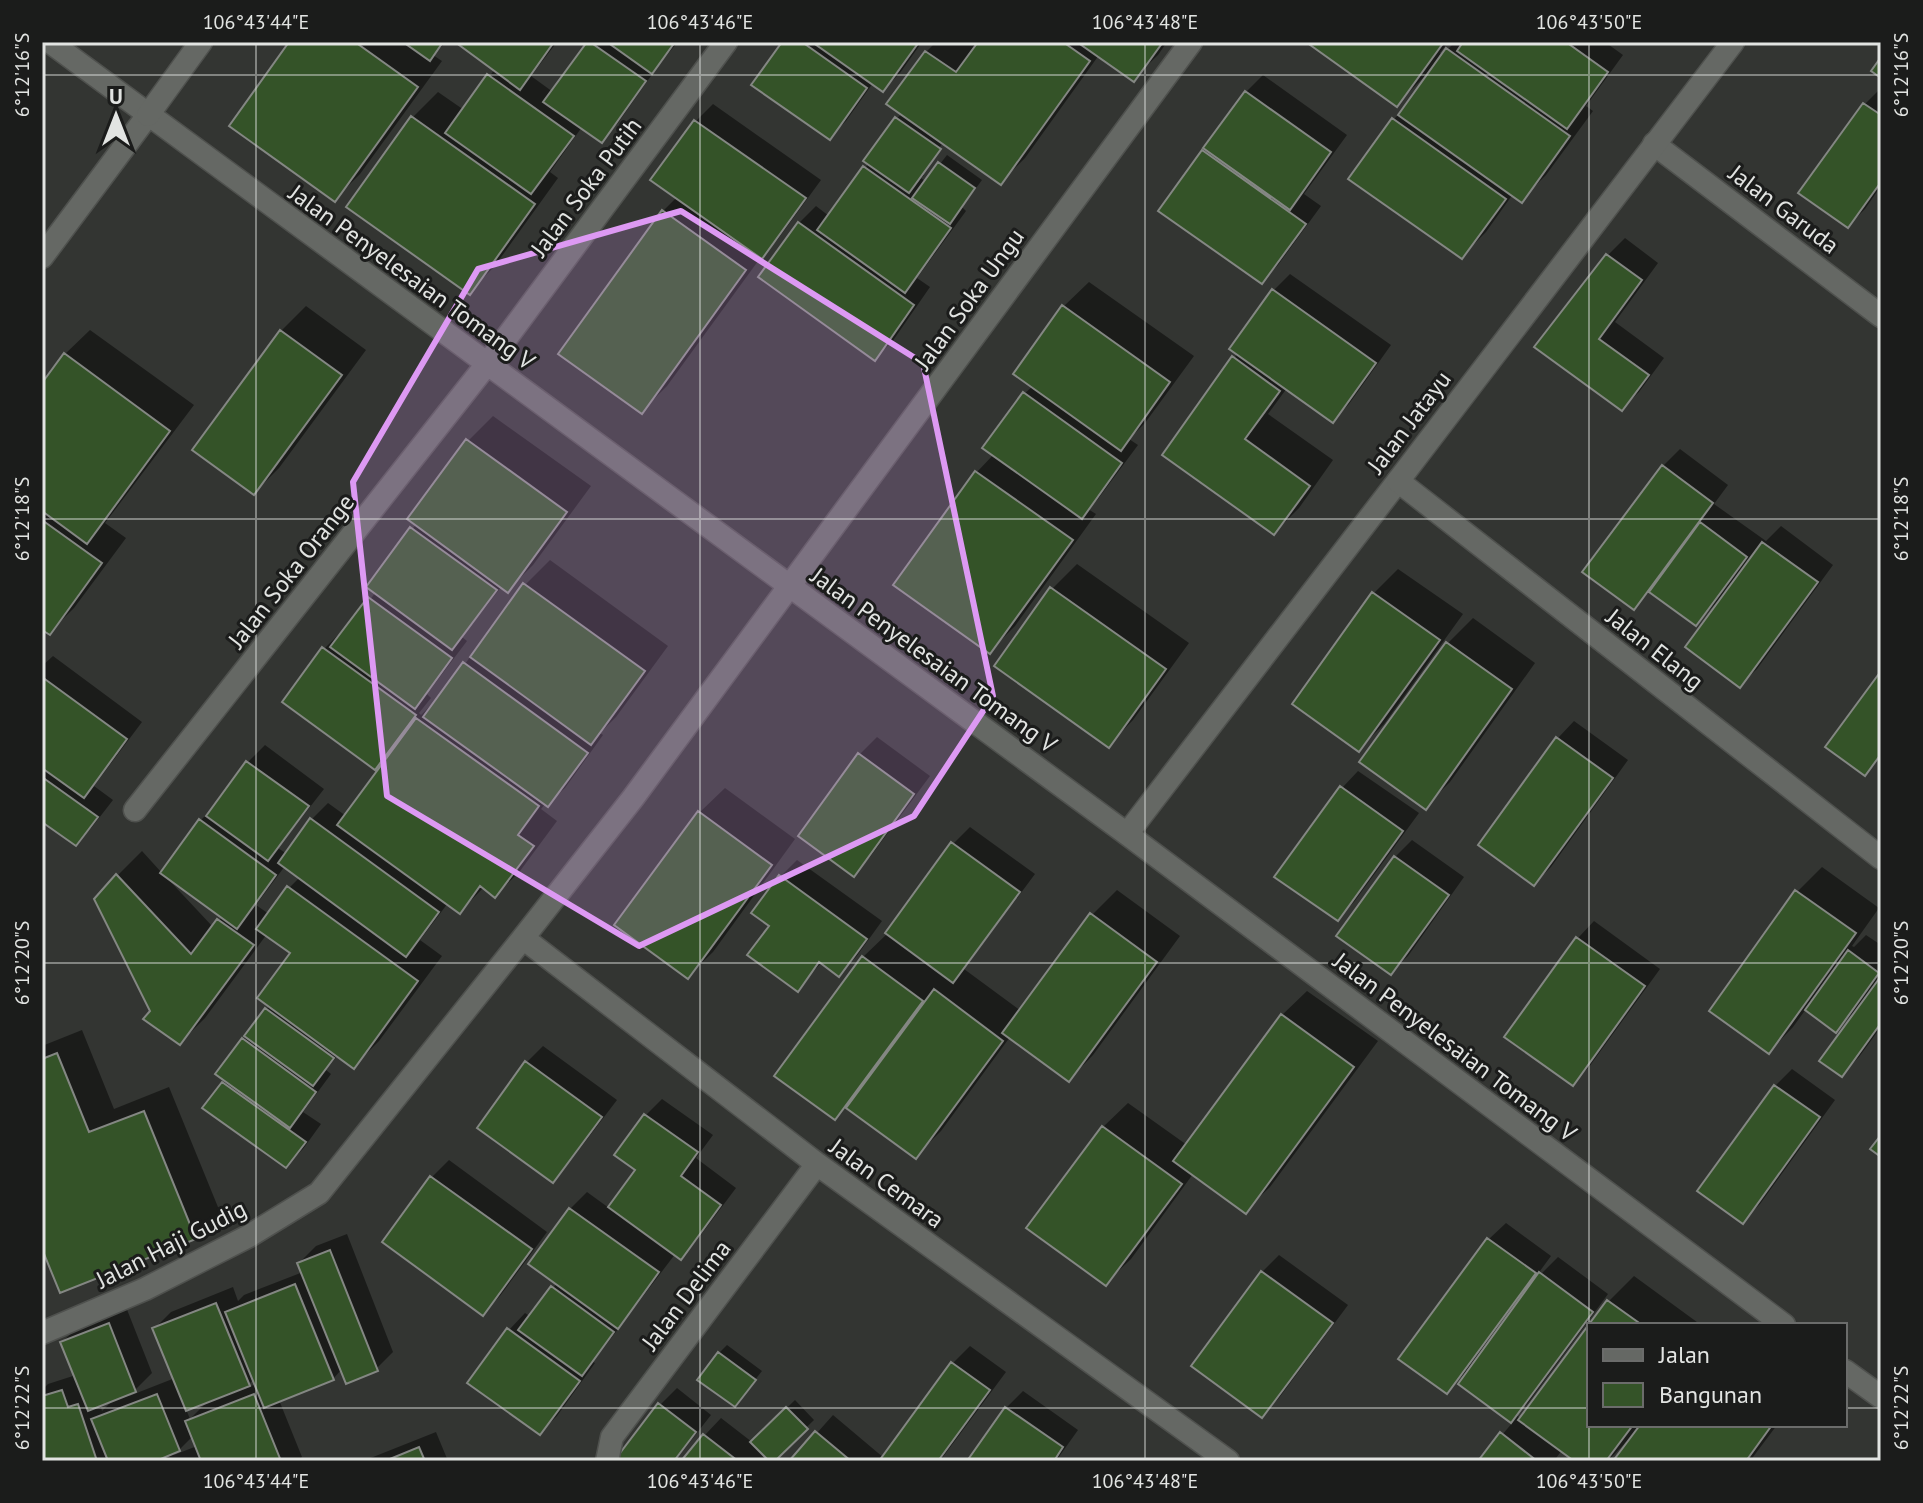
<svg xmlns="http://www.w3.org/2000/svg" width="1923" height="1503" viewBox="0 0 1923 1503" font-family="'PT Sans',sans-serif">
	<style>
		.shadow { fill: #0007; fill-rule: evenodd }
		.building { fill: #345328; stroke: #848783; stroke-width: 2 }
		.lines { fill: none; stroke-linecap: round; stroke-linejoin: round }
		.minor-casing { stroke: #4f514e; stroke-width: 25 }
		.tertiary-casing { stroke: #4f514e; stroke-width: 25 }
		.minor { stroke: #656864; stroke-width: 22 }
		.tertiary { stroke: #656864; stroke-width: 22 }
		.marked { fill: #dd99f3; fill-opacity: 0.2; stroke: #dd99f3; stroke-width: 6; stroke-linejoin: round }
		.ticks { fill: none; stroke: #e2e4e2; stroke-width: 2; stroke-opacity: 0.45 }
		.labels { text-anchor: middle; dominant-baseline: central; stroke-width: 6; stroke-linejoin: round; paint-order: stroke }
		.street-label { font-size: 24px; fill: #e2e4e2; stroke: #1b1c1b }
		.neatline { fill: none; stroke: #e2e4e2; stroke-width: 3 }
		.ticks-label { font-size: 20px; text-anchor: middle; fill: #e2e4e2 }
	</style>
	<rect width="100%" height="100%" fill="#333532"/>
	<path class="shadow" d="M291,42H446L433,55L442,61L360,174L335,199Z
		M457,42H557L531,76L553,92L589,42H678L660,63L618,123L601,140L582,127L550,172L558,178L494,267L469,292L348,206L413,117L438,92L464,110L495,69Z
		M784,42H922L900,73L883,90L873,83L846,121L829,138Z
		M936,42H972L978,46L981,42H1167L1158,55L1133,79L1099,55L1025,158L1001,182L945,140L920,175H924L921,178L926,182L947,155L982,180L962,207L966,211L917,278L930,287L892,342L875,358L799,223L816,206L829,216L869,163L897,118L903,113L926,52Z
		M1309,42H1448L1440,53L1442,55L1455,42H1605L1623,55L1586,106L1593,111L1546,175L1521,200L1513,194L1486,232L1461,257L1394,119L1406,107L1428,76L1426,75L1397,104Z
		M1263,75L1347,135L1304,194L1321,206L1278,265L1261,282L1161,210L1246,92Z
		M1881,88V186L1865,209L1848,226L1801,193L1865,104Z
		M713,104L821,180L778,239L761,257L667,386L642,411L663,211L677,197L653,180L696,121Z
		M1625,238L1658,263L1615,322L1664,358L1639,392L1622,409L1537,347L1608,255Z
		M1290,274L1391,345L1349,404L1333,421L1287,388L1268,414L1333,460L1299,508L1274,533L1164,454L1238,353L1274,290Z
		M1089,282L1194,356L1145,423L1129,439L1138,445L1098,499L1088,509L1096,514L1015,626L990,651L896,584L977,472L994,454L1025,393L1033,386L1016,373L1064,306Z
		M306,306L366,350L279,468L254,493L281,331Z
		M90,330L194,405L105,523L126,538L74,608L49,633L42,627V386L65,354Z
		M493,416L591,486L533,565L508,590L502,586L462,637L467,641L427,694L431,698L419,713L421,715L442,694L525,585L550,560L668,646L616,717L600,733L603,735L565,788L548,804L546,803L541,809L557,821L520,871L495,896L484,887L460,912L448,903L420,940L442,956L379,1041L354,1066L338,1055L326,1070L331,1074L303,1112L321,1124L303,1149L286,1166L223,1083L227,1080L243,1039L270,1005L293,952L267,934L205,1018L180,1043L152,1011L117,876L142,851L162,873L201,820L218,803L248,762L265,745L324,789L278,848L287,854L311,820L328,803L346,816L392,754L390,752L375,767L324,649L341,632L343,634L376,592L412,529L417,524L468,441ZM285,866L300,877L289,888L269,914L256,905ZM168,879L223,916L213,927Z
		M1680,449L1728,485L1714,504L1766,541L1781,526L1833,565L1757,669L1740,685L1719,604L1717,602L1696,624L1650,591L1633,608L1663,466Z
		M1077,564L1189,643L1133,720L1109,745L1052,589Z
		M1398,569L1463,614L1384,724L1359,749L1374,593Z
		M1473,618L1535,663L1450,782L1425,807L1362,762L1448,643Z
		M53,656L142,722L94,786L113,800L92,827L76,844L42,819V772L46,768L42,766V666Z
		M1574,721L1628,760L1551,867L1534,884L1480,845L1558,738Z
		M877,737L930,776L870,857L853,874L800,835L860,754Z
		M1358,771L1419,813L1354,902L1337,919L1342,788Z
		M725,788L795,839L713,952L688,976L700,812Z
		M970,827L1035,874L964,969L1021,1011L1092,915L1117,890L1180,936L1093,1055L1069,1080L1010,1037L941,1131L916,1156L847,1106L835,1118L863,957L889,932L953,844Z
		M1412,840L1464,877L1408,956L1391,972L1395,857Z
		M797,860L882,921L856,957L839,974L822,962L797,989L772,926L781,876Z
		M1822,867L1879,908L1852,946L1854,947L1866,935L1881,945L1880,976L1881,977V1027L1859,1057L1842,1074L1857,1012L1855,1011L1836,1030L1806,1009L1793,1027L1769,1052L1797,892Z
		M1594,921L1660,969L1589,1067L1573,1084L1507,1037L1578,938Z
		M1307,991L1378,1041L1270,1187L1245,1211L1193,1174L1131,1259L1106,1283L1103,1127L1128,1103L1187,1145L1282,1015Z
		M82,1030L114,1109L169,1087L220,1212L195,1237L42,1243V1046Z
		M543,1046L617,1100L569,1163L553,1180L526,1063Z
		M1792,1069L1835,1100L1760,1204L1743,1221L1700,1190L1775,1086Z
		M662,1099L713,1135L696,1158L736,1188L697,1240L681,1257L676,1253L593,1362L595,1363L557,1416L540,1433L509,1330L525,1313L531,1317L557,1283L570,1209L587,1192L609,1208L638,1170L646,1115Z
		M449,1160L547,1232L500,1296L483,1313L385,1242L432,1177Z
		M1506,1223L1551,1256L1540,1271L1542,1273L1558,1257L1608,1294L1528,1403L1516,1415L1522,1419L1589,1328V1425H1777L1750,1461H1616L1628,1444L1626,1442L1608,1461H1578L1562,1450L1554,1461H1480L1513,1422L1460,1384L1467,1375L1465,1373L1447,1391L1489,1239Z
		M347,1234L393,1352L376,1369H342L333,1379L279,1400L302,1457L298,1461H161L168,1454L151,1461H42V1390L48,1384L76,1375L62,1342L79,1326L126,1307L152,1373L129,1396L175,1378L154,1329L171,1312L233,1287L238,1301L244,1295L303,1272L299,1263L316,1246ZM254,1379L256,1384L244,1389ZM116,1397L102,1411L100,1404ZM208,1401L190,1419L186,1409ZM193,1436L197,1446L174,1455Z
		M1279,1255L1348,1305L1279,1398L1262,1415V1272Z
		M1634,1276L1701,1325H1591L1609,1301Z
		M727,1345L762,1371L735,1405L719,1353Z
		M970,1346L1006,1372L940,1461H792L833,1415L884,1458L953,1363Z
		M677,1388L711,1415L675,1461H617L660,1405Z
		M1023,1391L1078,1430L1056,1461H969L1006,1408Z
		M795,1400L814,1420L774,1459L776,1461H684L705,1435L721,1418L752,1442Z
		M436,1432L448,1461H363Z"/>
	<path class="building" d="M289,42H355L418,87L335,202L229,126Z
		M403,42H443L430,61Z
		M455,42H554L520,90Z
		M587,42H590L646,81L602,143L543,102Z
		M607,42H675L652,74Z
		M782,42H802L867,88L830,140L751,85Z
		M812,42H919L883,92Z
		M978,42H1063L1090,61L1001,185L886,104L925,51L956,72Z
		M1077,42H1163L1134,82Z
		M1306,42H1444L1397,107Z
		M1463,42H1566L1608,72L1567,129L1457,51Z
		M1446,48L1570,136L1522,203L1398,115Z
		M1881,57V78L1871,71Z
		M487,74L574,136L531,194L445,133Z
		M1245,91L1331,152L1290,210L1203,148Z
		M1863,103L1881,115V182L1848,228L1798,193Z
		M411,116L535,204L470,295L346,207Z
		M895,117L941,149L909,193L863,161Z
		M1392,118L1506,199L1462,259L1348,179Z
		M694,120L806,198L762,259L650,180Z
		M1202,150L1306,224L1262,284L1158,211Z
		M938,162L975,188L950,224L912,198Z
		M863,166L951,228L905,293L817,230Z
		M662,210L746,270L642,414L558,354Z
		M798,222L914,305L875,361L758,277Z
		M1606,254L1642,280L1599,339L1649,375L1622,411L1534,347Z
		M1272,289L1376,363L1333,423L1229,349Z
		M1062,305L1170,382L1121,451L1013,374Z
		M280,330L342,375L254,495L192,450Z
		M64,353L170,431L87,544L42,511V383Z
		M1232,356L1280,391L1245,439L1310,486L1274,535L1162,455Z
		M1023,392L1122,463L1082,519L982,448Z
		M466,439L567,512L508,593L407,519Z
		M1662,465L1713,503L1634,610L1582,572Z
		M975,471L1073,540L990,654L893,585Z
		M42,520L102,563L50,635L42,630Z
		M1700,522L1747,557L1696,626L1649,592Z
		M410,527L497,590L452,650L366,587Z
		M1762,542L1818,582L1740,688L1685,647Z
		M523,583L645,671L591,745L470,657Z
		M1050,587L1166,669L1109,748L994,666Z
		M1372,592L1440,640L1359,752L1292,704Z
		M368,597L452,658L415,709L330,647Z
		M1446,642L1512,689L1426,810L1359,762Z
		M322,647L416,715L375,770L282,702Z
		M463,662L588,753L548,807L423,717Z
		M1881,671V754L1865,776L1825,747Z
		M42,677L127,739L84,798L42,768Z
		M416,718L539,806L518,835L534,846L495,898L480,886L460,914L337,825Z
		M1556,737L1613,778L1534,886L1478,845Z
		M858,753L914,794L854,877L798,836Z
		M246,761L309,806L268,861L206,816Z
		M42,777L98,817L76,846L42,822Z
		M1340,786L1403,831L1338,921L1274,877Z
		M698,811L772,865L688,979L614,925Z
		M310,818L439,912L406,957L278,863Z
		M199,819L276,875L237,929L160,873Z
		M951,842L1020,892L953,983L885,933Z
		M1394,856L1449,895L1391,975L1336,936Z
		M116,874L191,954L217,919L254,945L180,1045L143,1019L150,1011L94,899Z
		M779,875L867,939L839,977L819,962L798,992L747,955L769,926L751,913Z
		M287,886L418,981L354,1069L257,998L290,953L256,929Z
		M1795,890L1856,933L1769,1054L1709,1011Z
		M1090,913L1157,962L1069,1082L1002,1033Z
		M1576,937L1645,986L1573,1086L1504,1037Z
		M1848,950L1879,973L1836,1033L1805,1010Z
		M862,956L923,1001L835,1120L774,1076Z
		M1881,976V1023L1842,1077L1819,1061Z
		M934,989L1003,1041L916,1159L846,1108Z
		M265,1008L334,1058L313,1086L244,1036Z
		M1281,1014L1354,1067L1246,1214L1173,1161Z
		M242,1038L316,1092L290,1128L215,1074Z
		M57,1053L89,1132L144,1111L196,1239L60,1293L42,1249V1059Z
		M525,1061L602,1117L553,1183L477,1128Z
		M222,1082L306,1142L286,1168L202,1108Z
		M1774,1085L1820,1117L1743,1224L1697,1191Z
		M644,1114L698,1152L681,1176L721,1205L681,1260L608,1207L635,1170L614,1155Z
		M1102,1126L1182,1184L1106,1286L1026,1228Z
		M1881,1135V1157L1870,1149Z
		M430,1176L532,1249L483,1316L382,1242Z
		M569,1208L659,1272L618,1329L528,1264Z
		M1487,1238L1536,1273L1447,1394L1398,1359Z
		M330,1250L378,1371L346,1384L297,1263Z
		M1261,1271L1333,1323L1262,1418L1191,1366Z
		M1539,1272L1593,1312L1511,1423L1458,1384Z
		M295,1284L334,1380L264,1408L225,1312Z
		M551,1286L614,1332L582,1376L518,1330Z
		M1607,1300L1642,1325H1589V1425H1633L1606,1461H1574L1518,1420Z
		M216,1303L250,1386L186,1411L152,1328Z
		M109,1323L136,1392L88,1411L60,1342Z
		M507,1328L580,1381L540,1435L467,1383Z
		M718,1352L756,1380L735,1407L697,1380Z
		M951,1362L990,1390L938,1461H879Z
		M62,1390L68,1407L78,1404L97,1461H42V1396Z
		M157,1394L180,1451L156,1461H108L91,1419Z
		M254,1394L281,1461H201L185,1421Z
		M658,1403L696,1432L674,1461H614Z
		M786,1407L808,1429L775,1461H769L750,1442Z
		M1005,1407L1063,1447L1054,1461H967Z
		M1640,1425H1772L1746,1461H1613Z
		M815,1431L851,1461H789Z
		M1500,1432L1537,1461H1478Z
		M703,1434L738,1461H681Z
		M419,1447L425,1461H385Z"/>
	<g class="lines">
		<defs>
			<path id="minor" d="M50,42L1127,834L1784,1325
				M1654,144L1881,316
				M42,257L148,115
				M135,810L487,364L726,42
				M1127,834L1398,481
				M523,938L817,1164L1228,1461
				M42,1333L145,1289L249,1236L319,1193L523,938L633,798L1191,42
				M1845,1371L1881,1397
				M607,1461L612,1437L817,1164"/>
			<path id="tertiary" d="M1733,42L1398,481L1881,858
				M148,115L201,42"/>
		</defs>
		<use href="#minor" class="minor-casing"/>
		<use href="#tertiary" class="tertiary-casing"/>
		<use href="#minor" class="minor"/>
		<use href="#tertiary" class="tertiary"/>
	</g>
	<path class="marked" d="M681,211L923,363L993,696L914,816L639,946L387,796L353,482L478,269Z"/>
	<path class="ticks" d="M256,42V1461M700,42V1461M1145,42V1461M1589,42V1325M42,75H1881M42,519H1881M42,963H1881M42,1408H1589M1845,1408H1881M1589,1425V1461"/>
	<g class="labels">
		<g class="street-label">
			<text transform="translate(586 187) rotate(-53)">Jalan Soka Putih</text>
			<text transform="translate(1784 209) rotate(37)">Jalan Garuda</text>
			<text transform="translate(412 277) rotate(36)">Jalan Penyelesaian Tomang V</text>
			<text transform="translate(969 299) rotate(-54)">Jalan Soka Ungu</text>
			<text transform="translate(1409 422) rotate(-53)">Jalan Jatayu</text>
			<text transform="translate(291 571) rotate(-52)">Jalan Soka Orange</text>
			<text transform="translate(1655 649) rotate(38)">Jalan Elang</text>
			<text transform="translate(934 660) rotate(36)">Jalan Penyelesaian Tomang V</text>
			<text transform="translate(1455 1047) rotate(37)">Jalan Penyelesaian Tomang V</text>
			<text transform="translate(887 1183) rotate(36)">Jalan Cemara</text>
			<text transform="translate(171 1244) rotate(-27)">Jalan Haji Gudig</text>
			<text transform="translate(686 1295) rotate(-53)">Jalan Delima</text>
		</g>
	</g>
	<rect width="1923" height="1503" fill="none" stroke="#1b1c1b" stroke-width="88"/>
	<rect x="1587" y="1323" width="260" height="104" fill="#1b1c1b" stroke="#6b6c6b" stroke-width="2"/>
	<rect x="1603" y="1349" width="40" height="12" fill="#656864" stroke="#6b6c6b" stroke-width="2"/>
	<text x="1659" y="1363" font-size="24" fill="#e2e4e2">Jalan</text>
	<rect x="1603" y="1383" width="40" height="24" fill="#345328" stroke="#6b6c6b" stroke-width="2"/>
	<text x="1659" y="1403" font-size="24" fill="#e2e4e2">Bangunan</text>
	<g transform="translate(116 116)" stroke="#1b1c1b" stroke-width="6" paint-order="stroke">
	<path d="M0-6L14 30L0 20L-14 30Z" fill="#e2e4e2"/>
	<text y="-12" font-size="22" font-weight="bold" text-anchor="middle" fill="#e2e4e2">U</text>
	</g>
	<rect x="44" y="44" width="1835" height="1415" class="neatline"/>
	<g class="ticks-label">
		<text x="256" y="29">106°43'44"E</text>
		<text x="700" y="29">106°43'46"E</text>
		<text x="1145" y="29">106°43'48"E</text>
		<text x="1589" y="29">106°43'50"E</text>
		<text transform="translate(22 75) rotate(-90)" y="7">6°12'16"S</text>
		<text transform="translate(1901 75) rotate(-90)" y="7">6°12'16"S</text>
		<text transform="translate(22 519) rotate(-90)" y="7">6°12'18"S</text>
		<text transform="translate(1901 519) rotate(-90)" y="7">6°12'18"S</text>
		<text transform="translate(22 963) rotate(-90)" y="7">6°12'20"S</text>
		<text transform="translate(1901 963) rotate(-90)" y="7">6°12'20"S</text>
		<text transform="translate(22 1408) rotate(-90)" y="7">6°12'22"S</text>
		<text transform="translate(1901 1408) rotate(-90)" y="7">6°12'22"S</text>
		<text x="256" y="1488">106°43'44"E</text>
		<text x="700" y="1488">106°43'46"E</text>
		<text x="1145" y="1488">106°43'48"E</text>
		<text x="1589" y="1488">106°43'50"E</text>
	</g>
</svg>
